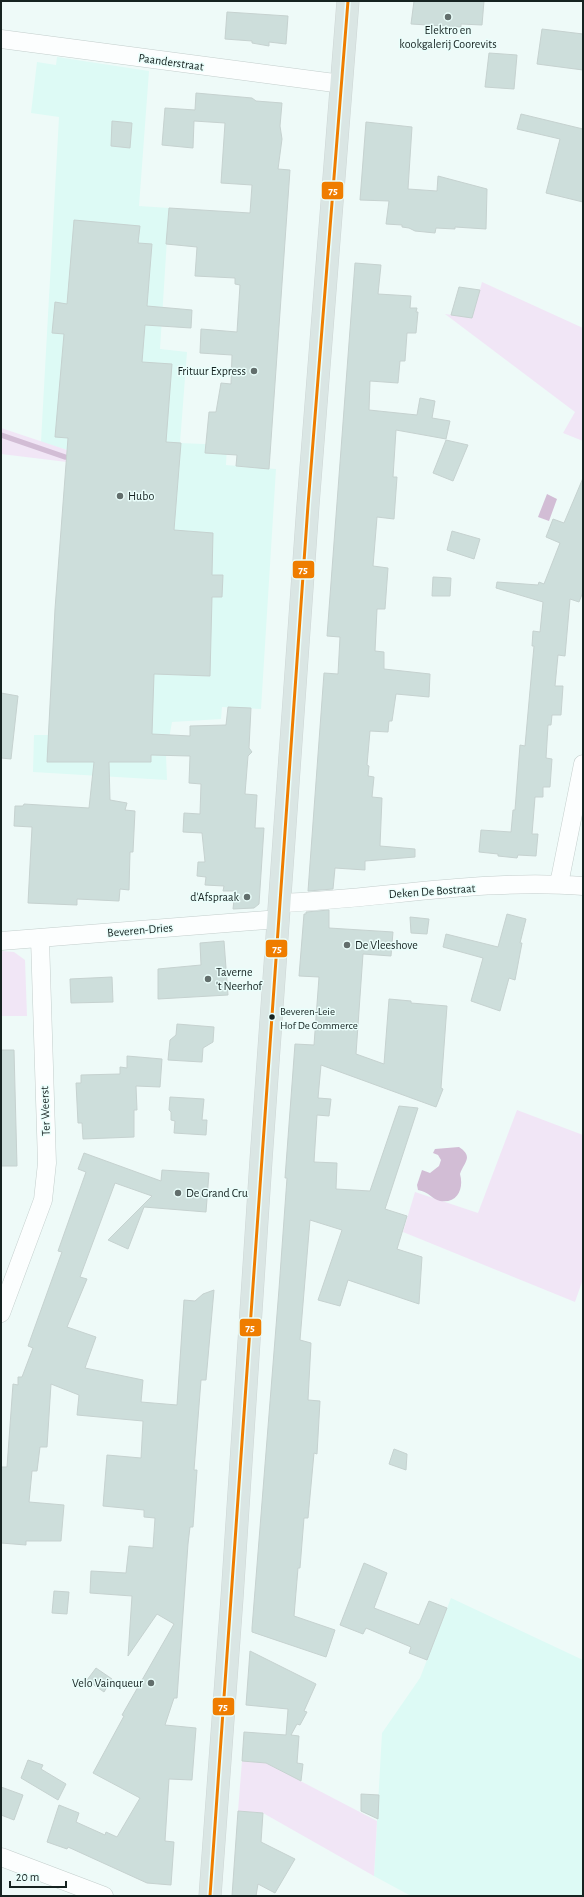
<svg xmlns="http://www.w3.org/2000/svg" width="584" height="1897" viewBox="0 0 584 1897" font-family="'Alegreya Sans',sans-serif">
	<style>
		.built { fill: #ddfaf5 }
		.green { fill: #f1e6f6 }
		.water { fill: #d2bdd5 }
		.lines { fill: none; stroke-linecap: round; stroke-linejoin: round }
		.stream { stroke: #d2bdd5; stroke-width: 5.5 }
		.building { fill: #cddedb; stroke: #c6d2d0 }
		.street-casing { stroke: #c3cecc; stroke-width: 19 }
		.primary-casing { stroke: #ced6d5; stroke-width: 23 }
		.street { stroke: #fcfefe; stroke-width: 18 }
		.primary { stroke: #dae6e4; stroke-width: 22 }
		.bus-1-casing { stroke: #eafefb; stroke-width: 6 }
		.bus-1 { stroke: #ef7d00; stroke-width: 3 }
		.poi-dot { fill: #626e6c; stroke: #eafefb; stroke-width: 1.5 }
		.bus-dot { fill: #162321; stroke: #eafefb; stroke-width: 1.5 }
		.labels { text-anchor: middle; dominant-baseline: central; stroke-width: 3; stroke-linejoin: round; paint-order: stroke }
		.bus-label { font-size: 11px; fill: #162321; stroke: #eafefb; text-anchor: start }
		.poi-label { font-size: 12px; fill: #162321; stroke: #eafefb; text-anchor: start }
		.street-label { font-size: 12px; fill: #162321; stroke: #eafefb }
		.line-badge { stroke: #eafefb; stroke-width: 1.5 }
		.badge-label { font-size: 11px; text-anchor: middle; font-weight: bold; fill: #fff }
	</style>
	<rect width="100%" height="100%" fill="#eefaf8"/>
	<path class="built" d="M57,57L149,71L139,206L169,208L160,349L187,352L180,443L227,445L226,465L276,469L261,709L222,707L221,719L172,722L166,755L167,780L33,772L34,735H48L67,450L41,442L59,117L31,113L37,62L56,65Z
		M451,1598L583,1660V1896H411L374,1876L382,1733L420,1678Z"/>
	<path class="green" d="M482,282L583,328V441L563,433L575,412L445,314L472,318Z
		M1,428L67,450V462L1,454Z
		M1,951L14,952L25,960L27,1016H1Z
		M517,1110L583,1135V1279L575,1302L403,1232L415,1192L478,1213Z
		M242,1761L266,1763L377,1821L374,1876L263,1813L238,1811Z"/>
	<path class="water" d="M547,494L557,499L549,521L538,517Z
		M459,1147C474,1157 464,1162 460,1174C464,1188 458,1204 440,1201C432,1199 429,1192 418,1190L417,1185L422,1170L430,1173L439,1166L441,1160L438,1155L433,1153L435,1149Z"/>
	<g class="lines">
		<path class="stream" d="M1,435L65,457"/>
	</g>
	<path class="building" d="M414,1H484L482,25L461,24V27L411,24Z
		M227,12L288,16L286,44L269,42V46L252,43V41L225,39Z
		M542,29L583,34V70L537,64Z
		M489,53L517,55L514,89L485,87Z
		M196,93L252,98L256,101L282,103L280,126L282,139L278,169L290,170L269,469L236,466L237,455L205,453L209,412H216L221,383L231,384L232,355L200,353L201,329L237,332L240,285L235,284V278L195,276L197,247L166,244L169,208L250,213L252,185L221,183L225,123L194,121L193,148L162,145L165,108L195,110Z
		M521,114L583,129V202L546,193L560,139L517,129Z
		M112,121L132,123L130,148L111,146Z
		M366,122L412,127L408,189L437,191L438,176L487,189L486,229L455,227V229L436,228L435,233L415,231L409,228L402,227V225L386,224L389,201L360,200Z
		M74,220L140,226L138,243L152,244L147,306L192,310L191,328L145,325L142,362L172,364L166,442L181,443L174,530L213,533L212,575H223L222,597H212L210,676L154,674L152,734L190,736V726L226,725L228,707L251,708L249,748L252,752L248,756L245,794L257,795L255,828H264L259,904L254,908L233,909L235,891H223L224,886L205,885L206,877L197,876L198,862H205L202,833L183,832L184,813L200,814L201,784L189,783L190,756L151,755V762H109L110,800L127,803L125,810L135,811L133,852H130L129,890L120,889L119,901L77,899V905L28,903L32,827L14,826L15,806H23L24,804L89,808L94,762H47L55,609L68,438L55,437L64,334L52,333L55,302L67,304Z
		M355,263L381,265L378,294L411,296L410,308H417L416,312H418L416,333H407L405,361H400L398,383L370,381L369,410L417,415L420,398L435,401L432,418L450,421L446,439L396,430L393,477H397L394,519L377,517L373,566L388,568L385,609H377L375,651L384,652V669L430,674L429,697L396,694L392,721H389L388,732L370,731L367,765L369,766L368,776L374,777L372,797L382,798L380,846L415,849V857L365,861V870L335,868L333,889L308,891L324,673L338,674L340,637L327,636Z
		M459,287L480,290L472,318L451,315Z
		M446,440L468,445L453,481L433,473Z
		M583,478V592L579,602L570,599L565,656L558,655L555,686H563L561,715H552L551,725H548L546,758L552,759L550,787H543V797H535L532,834H538L536,856L518,855L517,858L498,856V854L479,852L481,830L511,832L513,810H515L520,745L525,746L534,646H532L533,631L540,632L543,602L496,588L497,582L538,585L539,582L544,584L560,543L546,537L553,519L564,523Z
		M452,531L480,539L474,559L447,550Z
		M433,577L451,578L450,596H432Z
		M1,693L18,696L11,759L1,758Z
		M329,910V928L393,932L391,956L363,954L356,1054L384,1064L389,999L411,1001V1003L447,1006L441,1088L443,1089L436,1107L321,1065L318,1098L331,1099L329,1116L317,1115L314,1162L337,1163L336,1189L370,1191L399,1106L418,1108L385,1209L407,1216L397,1249L422,1257L419,1304L348,1280L340,1306L318,1300L342,1230L310,1220L300,1340L311,1343L308,1400L320,1401L317,1454L314,1453L308,1518H304L300,1568H298L294,1616L335,1630L326,1657L252,1632V1628L279,1289L287,1178H285L295,1044L314,1045L319,977L299,976L304,914H306V912Z
		M507,914L526,919L520,943H522L515,980L509,978L500,1011L471,1001L483,958L443,947L446,934L498,947Z
		M410,917L429,919L427,934L411,933Z
		M224,941L228,995L158,999V969L201,965L200,943Z
		M112,977L113,1002L71,1003L70,979Z
		M177,1024L214,1027L213,1042L203,1048L202,1062L168,1060L170,1040L176,1035Z
		M1,1050H14L17,1166H1Z
		M127,1056L162,1059L160,1087L136,1086L137,1110H134V1137L83,1139L82,1123H78L76,1083H81V1075L120,1074V1067L127,1068Z
		M170,1097L204,1099L202,1120H207L206,1135L174,1133L175,1121L171,1120V1112L169,1110Z
		M84,1153L161,1181L162,1170L209,1173L206,1212L144,1207L128,1249L108,1240L152,1196L115,1183L80,1277L87,1279L67,1327L96,1337L85,1368L143,1380L141,1402L177,1405L184,1300L195,1301L203,1294L214,1290L206,1380H201L194,1470H197L193,1527H190L188,1544L177,1698H174L165,1725L196,1728L192,1780L169,1779L165,1841L174,1842L171,1885L147,1883L68,1847L67,1849L47,1842L59,1805L79,1813L76,1822L105,1835L106,1832L117,1837L140,1798L93,1773L124,1716L122,1715L174,1624L157,1614L128,1656L132,1596L90,1593L91,1571L126,1573L129,1546L153,1548L155,1518L144,1517V1510L103,1506L107,1455L141,1458L143,1421L77,1415L79,1395L51,1384L47,1447H40L37,1471H32L29,1502L64,1505L61,1541H26V1545L1,1543V1467H7L13,1384L18,1385V1377H22L33,1348L28,1346L59,1260L62,1252L58,1251L86,1172L78,1169Z
		M394,1449L407,1454L406,1470L389,1464Z
		M364,1563L387,1573L374,1608L419,1625L429,1601L447,1608L427,1660L409,1653L411,1647L366,1628L363,1634L340,1625Z
		M54,1591L69,1592L67,1614L52,1613Z
		M250,1651L316,1684L304,1711L307,1712L300,1725L297,1724L291,1735L299,1736L297,1763L303,1764L301,1781L266,1763L242,1761L244,1732L286,1735L288,1709L246,1705Z
		M96,1668L112,1679L104,1692L87,1680Z
		M28,1760L43,1765L41,1769L66,1784L58,1800L21,1778Z
		M1,1787L23,1795L14,1820L1,1815Z
		M361,1794L379,1795L378,1819L361,1811Z
		M238,1811L263,1813L261,1842L295,1859L275,1893L258,1884L256,1896H232Z"/>
	<g class="lines">
		<defs>
			<path id="street" d="M1,39L342,84
				M559,884L583,764
				M280,903C381,899 482,878 583,886
				M1,941L279,919
				M1,1313L43,1200L47,1163L40,939
				M1,1857L104,1896"/>
			<path id="primary" d="M210,1896L232,1598L261,1160L308,505L348,1"/>
		</defs>
		<use href="#street" class="street-casing"/>
		<use href="#primary" class="primary-casing"/>
		<use href="#street" class="street"/>
		<use href="#primary" class="primary"/>
		<defs>
			<path id="bus-1" d="M210,1896L308,505L348,1"/>
		</defs>
		<use href="#bus-1" class="bus-1-casing"/>
		<use href="#bus-1" class="bus-1"/>
	</g>
	<g class="poi-dot">
		<circle cx="448" cy="17" r="4"/>
		<circle cx="254" cy="371" r="4"/>
		<circle cx="120" cy="496" r="4"/>
		<circle cx="247" cy="897" r="4"/>
		<circle cx="347" cy="945" r="4"/>
		<circle cx="208" cy="979" r="4"/>
		<circle cx="178" cy="1193" r="4"/>
		<circle cx="151" cy="1683" r="4"/>
	</g>
	<circle class="bus-dot" cx="272" cy="1017" r="3.5"/>
	<g class="labels">
		<g class="bus-label">
			<text x="280" y="1011">Beveren-Leie<tspan x="280" dy="14">Hof De Commerce</tspan></text>
		</g>
		<g class="poi-label">
			<text x="448" y="30" text-anchor="middle">Elektro en<tspan x="448" dy="14">kookgalerij Coorevits</tspan></text>
			<text x="246" y="371" text-anchor="end">Frituur Express</text>
			<text x="128" y="496">Hubo</text>
			<text x="239" y="897" text-anchor="end">d'Afspraak</text>
			<text x="355" y="945">De Vleeshove</text>
			<text x="216" y="972">Taverne<tspan x="216" dy="14">'t Neerhof</tspan></text>
			<text x="186" y="1193">De Grand Cru</text>
			<text x="143" y="1683" text-anchor="end">Velo Vainqueur</text>
		</g>
		<g class="street-label">
			<text transform="translate(171 62) rotate(8)">Paanderstraat</text>
			<text transform="translate(432 891) rotate(-4)">Deken De Bostraat</text>
			<text transform="translate(140 930) rotate(-5)">Beveren-Dries</text>
			<text transform="translate(45 1111) rotate(-92)">Ter Weerst</text>
		</g>
	</g>
	<g class="line-badge">
		<rect x="321" y="181" width="23" height="19" rx="4" fill="#ef7d00"/>
		<rect x="292" y="560" width="23" height="19" rx="4" fill="#ef7d00"/>
		<rect x="265" y="939" width="23" height="19" rx="4" fill="#ef7d00"/>
		<rect x="239" y="1318" width="23" height="19" rx="4" fill="#ef7d00"/>
		<rect x="212" y="1697" width="23" height="19" rx="4" fill="#ef7d00"/>
	</g>
	<g class="badge-label">
		<text x="333" y="194">75</text>
		<text x="303" y="573">75</text>
		<text x="277" y="952">75</text>
		<text x="250" y="1331">75</text>
		<text x="223" y="1710">75</text>
	</g>
	<rect width="584" height="1897" fill="none" stroke="#162321" stroke-width="4"/>
	<path d="M10 1881v6h56v-6" fill="none" stroke="#162321" stroke-width="2"/>
	<text x="16" y="1881" font-size="12" fill="#162321" stroke="#eafefb" stroke-width="3" paint-order="stroke">20 m</text>
</svg>
